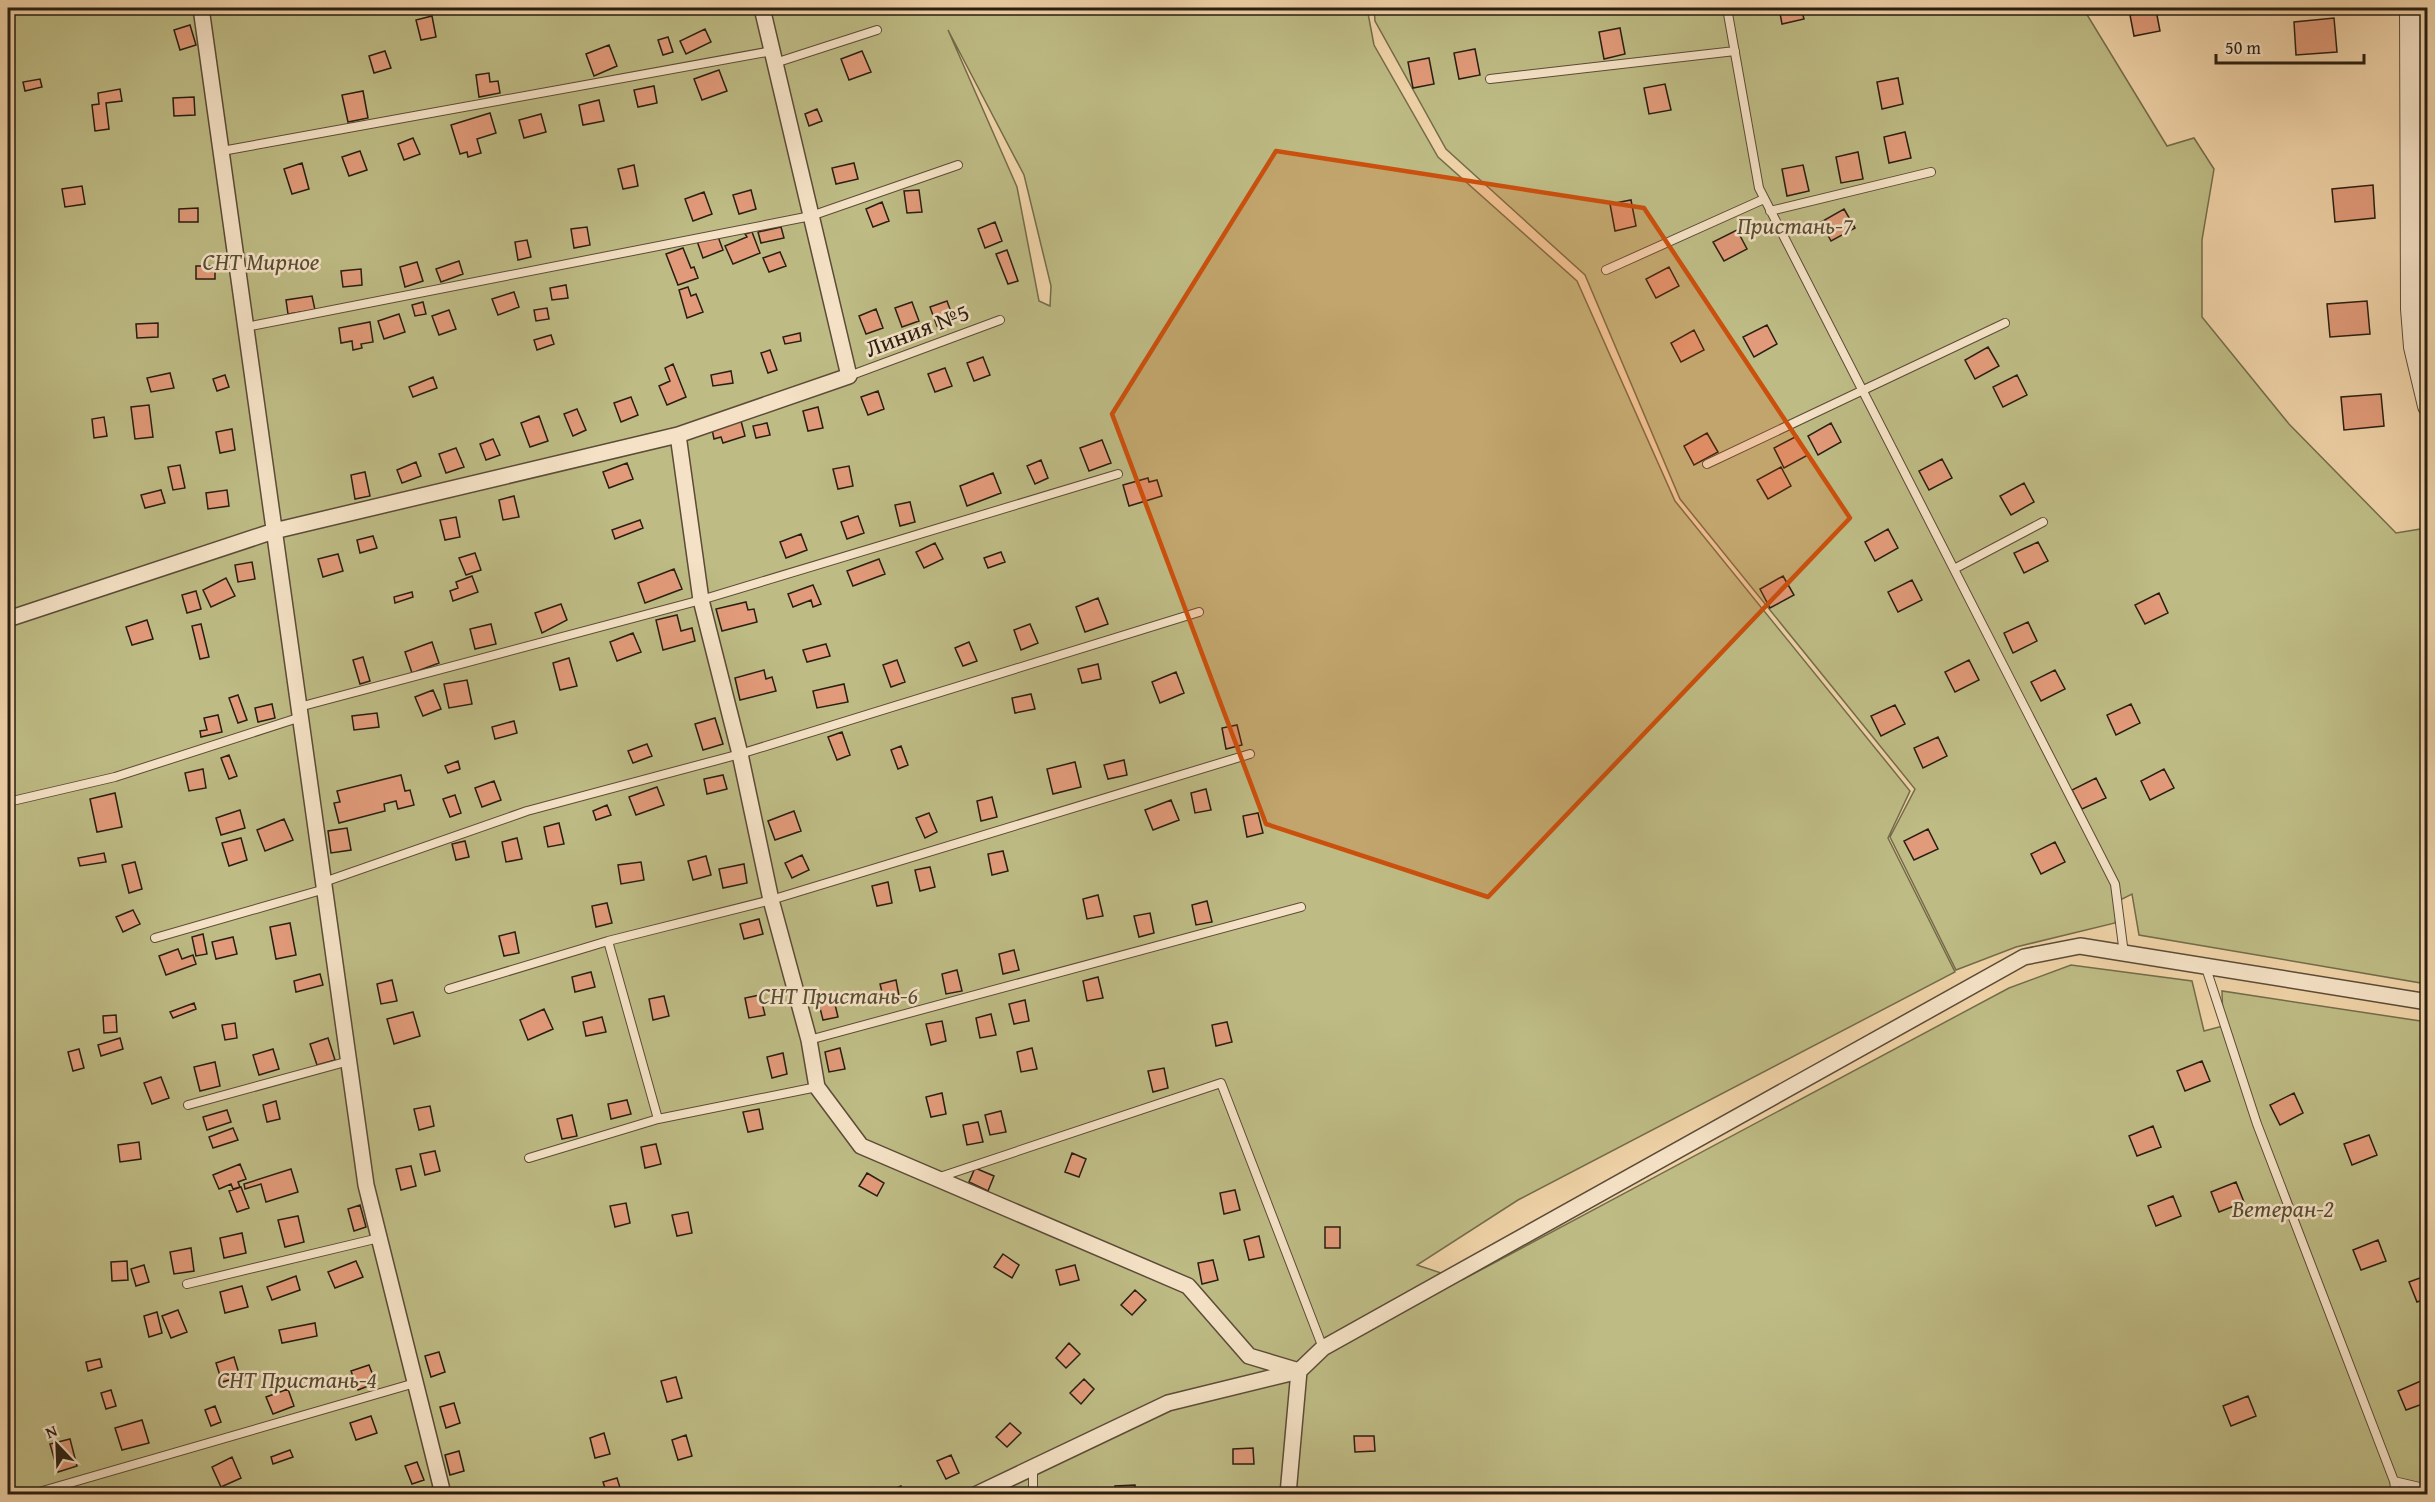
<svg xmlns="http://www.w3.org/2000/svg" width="2435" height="1502" viewBox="0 0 2435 1502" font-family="'Gentium Book Plus',serif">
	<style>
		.green { fill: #bebb84; stroke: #746c4a; stroke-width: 1.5; fill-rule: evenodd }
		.building { fill: #e29b7a; stroke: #291e11; stroke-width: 1.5 }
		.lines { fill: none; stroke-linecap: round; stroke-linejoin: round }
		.service-casing { stroke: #5b4b37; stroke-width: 10 }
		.minor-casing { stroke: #5b4b37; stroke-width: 18 }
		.tertiary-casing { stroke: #5b4b37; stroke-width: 22 }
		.service { stroke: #f5e2c6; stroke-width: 8 }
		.minor { stroke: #f5e2c6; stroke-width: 15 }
		.tertiary { stroke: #f5e2c6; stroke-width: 20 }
		.marked { fill: #cb500d; fill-opacity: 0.2; stroke: #cb500d; stroke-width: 4.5; stroke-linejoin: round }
		.labels { text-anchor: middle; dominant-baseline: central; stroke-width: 5; stroke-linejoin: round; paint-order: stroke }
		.park-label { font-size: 24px; font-style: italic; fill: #564d34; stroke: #f5e2c6 }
		.street-label { font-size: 24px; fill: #291e11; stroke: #f5e2c6 }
	</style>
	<rect width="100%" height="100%" fill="#f0d3a8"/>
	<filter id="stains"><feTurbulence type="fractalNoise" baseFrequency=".00333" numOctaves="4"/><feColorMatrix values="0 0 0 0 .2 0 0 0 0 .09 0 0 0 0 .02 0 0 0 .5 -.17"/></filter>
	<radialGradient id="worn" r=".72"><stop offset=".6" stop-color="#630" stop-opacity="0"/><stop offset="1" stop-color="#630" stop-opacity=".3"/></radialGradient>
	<path class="green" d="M8,8H1367L1374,45L1438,157L1577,281L1675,501L1910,791L1888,838L1955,972L1518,1200L1417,1265L1462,1280L2009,988L2071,965L2192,981L2204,1031L2223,1026L2222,991L2427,1022V1494H8ZM948,30L1024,175L1051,286L1050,306L1039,301L1017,187Z
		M1374,8H2083L2167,146L2194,138L2214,169L2202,240V317L2289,424L2396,533L2427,528V984L2139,935L2132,894L2120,900L2115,923L2016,947L1956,970L1890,837L1915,789L1680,499L1585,275L1446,149L1375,21Z"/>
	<path class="building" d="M1779,8H1801L1804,19L1782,24Z
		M2156,10L2160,31L2134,36L2130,15Z
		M432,16L436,37L421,40L416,20Z
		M2334,18L2337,52L2296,55L2294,22Z
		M190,25L196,45L180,50L174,30Z
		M1620,28L1625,54L1604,59L1599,32Z
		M705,29L711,42L686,54L680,41Z
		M668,37L673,52L663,55L658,40Z
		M609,45L617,66L594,76L586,54Z
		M1475,49L1480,75L1459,79L1454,53Z
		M385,51L391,68L374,73L369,56Z
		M862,51L871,72L849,80L841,59Z
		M1429,58L1434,84L1413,88L1408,62Z
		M719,70L727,91L702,100L694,79Z
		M489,73L490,82L498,81L500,93L479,97L476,75Z
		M1898,78L1903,104L1882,109L1877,82Z
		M40,79L42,87L25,91L23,82Z
		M1665,84L1671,110L1649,114L1644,88Z
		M654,86L657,103L638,107L634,90Z
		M120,89L122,101L106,103L109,129L95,131L92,105L99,104L98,93Z
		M363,91L368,118L348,122L342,95Z
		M194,97L195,115L174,116L173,98Z
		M599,100L604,121L583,125L579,105Z
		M817,109L822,121L809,126L805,114Z
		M490,113L496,133L477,139L481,153L468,157L467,152L460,154L451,125Z
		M541,114L546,132L524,138L519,120Z
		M1905,132L1911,158L1889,163L1884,137Z
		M413,138L420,154L404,160L398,144Z
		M360,151L367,170L349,176L342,157Z
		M1858,152L1863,179L1841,183L1836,157Z
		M302,163L309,189L292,194L284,169Z
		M854,163L858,179L836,184L832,168Z
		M634,165L638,186L623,189L618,169Z
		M1803,165L1809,191L1787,196L1782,169Z
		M2373,185L2375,218L2335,222L2332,189Z
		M82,186L85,204L65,207L62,189Z
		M751,190L756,209L739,214L733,195Z
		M919,190L922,212L907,213L904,191Z
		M704,192L712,214L693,221L685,199Z
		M1631,200L1636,226L1615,231L1610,204Z
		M882,202L889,221L873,227L866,209Z
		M198,208V222H179V209Z
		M1844,209L1855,228L1831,241L1821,222Z
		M995,222L1002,241L985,248L978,229Z
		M587,227L590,245L574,248L571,229Z
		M781,227L784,238L761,243L758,232Z
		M1737,230L1747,249L1724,261L1713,242Z
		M752,232L760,253L733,264L725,246L747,237L745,234Z
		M717,234L723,250L703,258L697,241Z
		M527,240L531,257L518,260L515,242Z
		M683,248L691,268L694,267L698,278L678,285L666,254Z
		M1007,250L1018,281L1008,284L996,254Z
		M780,252L786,266L769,272L763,258Z
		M459,261L463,274L441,282L436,269Z
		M417,262L423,281L405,287L400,267Z
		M196,266H215V279H196Z
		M1669,267L1679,286L1656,298L1646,279Z
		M361,269L362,285L343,287L341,271Z
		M566,285L568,298L552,300L550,288Z
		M688,287L691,296L696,294L703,312L687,318L679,290Z
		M514,292L519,307L498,315L492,299Z
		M312,296L315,310L288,314L286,300Z
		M947,301L954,320L937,326L930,307Z
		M2367,301L2370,334L2330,337L2327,304Z
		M423,302L426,314L415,316L412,305Z
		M912,302L919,321L902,327L895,308Z
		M547,308L549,319L536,321L534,310Z
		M876,309L883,328L866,334L859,316Z
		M449,310L456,329L439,335L432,316Z
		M399,314L405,332L384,339L378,321Z
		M370,322L373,342L361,344L362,348L353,350L352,341L341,343L339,328Z
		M158,323V337L137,338L136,324Z
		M1767,325L1777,344L1754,357L1743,337Z
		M1694,330L1704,350L1681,362L1671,343Z
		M800,333L801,341L785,344L783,337Z
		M551,335L554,344L537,350L534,340Z
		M1988,347L1999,366L1975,379L1965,360Z
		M770,350L777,370L768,373L761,353Z
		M983,357L990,375L974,381L967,363Z
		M673,364L686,397L667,405L659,386L670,381L665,368Z
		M945,368L952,386L935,392L928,374Z
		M731,371L733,383L713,386L711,375Z
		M170,373L174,388L151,392L147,378Z
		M225,375L229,387L217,391L213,379Z
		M2017,375L2027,395L2003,407L1993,387Z
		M433,377L437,388L413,397L409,387Z
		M878,391L884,409L868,415L861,397Z
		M2381,394L2384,426L2344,430L2341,397Z
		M631,397L638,415L621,422L614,403Z
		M149,405L153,437L135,439L131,407Z
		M818,407L823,428L808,431L803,411Z
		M577,409L586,430L573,436L564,414Z
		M539,416L548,441L530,447L521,423Z
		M104,417L107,436L94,438L92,419Z
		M741,421L745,436L723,443L721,437L714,439L712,429Z
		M767,423L770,435L756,438L753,426Z
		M1831,423L1841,442L1818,455L1808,436Z
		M232,429L235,450L220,453L216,432Z
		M1707,433L1718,452L1694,465L1684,446Z
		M1797,436L1808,455L1784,468L1774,448Z
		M493,439L500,455L486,460L480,444Z
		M1102,440L1111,463L1089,471L1080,448Z
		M456,448L464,467L446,473L439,454Z
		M1942,459L1952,478L1929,490L1919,471Z
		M1041,460L1048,478L1035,484L1027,466Z
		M416,462L421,476L402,483L397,470Z
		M627,463L633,479L609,488L603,472Z
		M180,465L185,488L173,490L168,467Z
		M849,466L853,486L838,489L833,469Z
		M1781,467L1791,486L1768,499L1757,480Z
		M365,472L370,496L355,499L351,475Z
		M993,473L1001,493L967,506L960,486Z
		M1148,478L1149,482L1157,480L1162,496L1129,506L1123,485Z
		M2024,483L2034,502L2011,515L2000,496Z
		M161,490L165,503L145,508L141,495Z
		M227,490L229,506L208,509L206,493Z
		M514,496L519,517L503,520L499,500Z
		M910,502L915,522L900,526L895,505Z
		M858,516L864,533L847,539L841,522Z
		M456,517L460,537L445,540L440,520Z
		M640,520L643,528L615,539L612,530Z
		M1888,529L1898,548L1875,561L1865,542Z
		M801,534L807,550L786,558L780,542Z
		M373,536L377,548L360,553L357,540Z
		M2038,542L2048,561L2024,573L2014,553Z
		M935,543L943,559L924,568L916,552Z
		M1001,552L1005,562L988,568L984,558Z
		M475,553L481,570L466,575L459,558Z
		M338,554L343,571L323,577L318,559Z
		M879,559L885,574L853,586L847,571Z
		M252,562L255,579L238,582L235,565Z
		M674,569L682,589L645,603L638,583Z
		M472,576L478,592L453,601L450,591L458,588L456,582Z
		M1783,576L1794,595L1770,608L1760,589Z
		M226,578L235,596L211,607L203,590Z
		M1912,580L1922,600L1898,612L1888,592Z
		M813,585L821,604L813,607L811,600L793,607L788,594Z
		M196,591L201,609L187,613L182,595Z
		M412,592L413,597L395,603L394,597Z
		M2159,593L2168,613L2145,624L2135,605Z
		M1098,598L1108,624L1085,632L1076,607Z
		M746,602L748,610L754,609L757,622L722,631L716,609Z
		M561,604L567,620L542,633L535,613Z
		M677,615L681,631L692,628L695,641L663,650L656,620Z
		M147,620L153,639L132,645L126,627Z
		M2028,622L2037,641L2013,653L2004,633Z
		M201,624L209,657L200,659L192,626Z
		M491,624L496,644L475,649L470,629Z
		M1030,624L1038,643L1021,650L1014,630Z
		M633,633L641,652L617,661L610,642Z
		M432,642L439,663L412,673L405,652Z
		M969,642L977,661L963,666L955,648Z
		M826,644L830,656L807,662L803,650Z
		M363,657L370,681L360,684L353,660Z
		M569,658L577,686L560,690L553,663Z
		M897,660L905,682L891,687L883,665Z
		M1969,660L1979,680L1955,692L1945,672Z
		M1098,664L1101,679L1082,683L1078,669Z
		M764,670L766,679L772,677L776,691L740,700L735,678Z
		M2055,670L2065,689L2041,701L2031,682Z
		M1176,672L1184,693L1160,703L1152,682Z
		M467,680L472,704L449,708L444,684Z
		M844,684L848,702L817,708L813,691Z
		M433,690L441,709L423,716L415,697Z
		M1031,694L1035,709L1015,713L1012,698Z
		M238,695L247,720L238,723L229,698Z
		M272,704L275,718L258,722L255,708Z
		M2131,704L2140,723L2116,735L2107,715Z
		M1895,705L1905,724L1881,736L1871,716Z
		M377,713L379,727L354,730L352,716Z
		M218,715L222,732L201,737L200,731L207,730L204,718Z
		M715,718L723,744L703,750L695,724Z
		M514,721L517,733L495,739L492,727Z
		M1237,725L1242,745L1226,749L1222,728Z
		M842,732L850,755L837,760L828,737Z
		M1938,737L1947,756L1923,768L1914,748Z
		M647,744L652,756L633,763L628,751Z
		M901,746L908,765L898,769L891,750Z
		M229,755L237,776L229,779L221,758Z
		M1124,760L1127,775L1108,779L1104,765Z
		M458,761L460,769L448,773L445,766Z
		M1075,762L1081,787L1053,794L1047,769Z
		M203,769L206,788L189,791L185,773Z
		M2164,769L2174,788L2150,800L2141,781Z
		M401,775L405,791L410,790L414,805L398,809L396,801L384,804L385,811L339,823L334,803L340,802L337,791Z
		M723,775L727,789L707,794L704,779Z
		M2096,778L2106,798L2082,809L2072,790Z
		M494,781L501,800L482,807L475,788Z
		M657,787L664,805L636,815L629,797Z
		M1206,789L1211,810L1195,813L1191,793Z
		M115,793L122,827L97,832L90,799Z
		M455,795L461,813L450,817L443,799Z
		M992,797L997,817L981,821L977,801Z
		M1171,800L1179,820L1153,830L1145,810Z
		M607,805L611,815L596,820L593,811Z
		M240,810L245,828L221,835L216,818Z
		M794,811L801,831L775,840L768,821Z
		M929,813L937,832L925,838L916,818Z
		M1258,813L1263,833L1247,837L1243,816Z
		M284,819L293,840L265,851L257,830Z
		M559,823L564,844L548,847L544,827Z
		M347,828L351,850L331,853L328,831Z
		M1928,829L1938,849L1914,860L1904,841Z
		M241,838L247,860L229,866L222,843Z
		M517,838L522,859L506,862L502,842Z
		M465,841L469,857L456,860L452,844Z
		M2055,842L2065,862L2041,874L2031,854Z
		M1003,851L1008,871L992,875L988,854Z
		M104,853L106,862L80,866L78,858Z
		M802,855L809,870L792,878L785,863Z
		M706,856L711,875L693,880L688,861Z
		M135,862L142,889L129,893L122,865Z
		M641,862L644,880L621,884L618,865Z
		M744,864L747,883L723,888L719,869Z
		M930,867L935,887L920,891L915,870Z
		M888,882L892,903L877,906L872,886Z
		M1098,895L1103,916L1087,919L1083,899Z
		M1207,901L1212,922L1196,925L1192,905Z
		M607,903L612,923L596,927L592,906Z
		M133,910L140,924L123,932L116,917Z
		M1150,913L1154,933L1139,937L1134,916Z
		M759,919L763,934L744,939L740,924Z
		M290,923L296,955L276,959L270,927Z
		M515,932L519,953L504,956L499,936Z
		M203,934L207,954L196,956L192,937Z
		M233,937L237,954L216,959L212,942Z
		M178,949L182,959L193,955L196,964L166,975L159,956Z
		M1014,950L1019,970L1003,974L999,954Z
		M957,970L962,991L946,994L942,974Z
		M591,972L595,987L575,992L572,977Z
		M320,974L323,985L296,992L294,981Z
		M1098,977L1103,998L1087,1001L1083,981Z
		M392,980L397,1001L381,1004L377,984Z
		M896,980L900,1001L885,1004L880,984Z
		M760,995L765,1015L749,1018L745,998Z
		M664,996L669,1016L653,1020L649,999Z
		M833,996L838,1017L823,1020L818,1000Z
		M1025,1000L1029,1021L1014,1024L1009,1004Z
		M194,1003L196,1009L173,1018L170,1012Z
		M544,1009L553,1029L528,1040L520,1020Z
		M413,1012L420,1036L394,1044L387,1019Z
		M991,1014L996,1035L980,1038L976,1018Z
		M116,1015L117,1032L104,1033L103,1016Z
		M602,1017L606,1032L586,1036L583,1022Z
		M942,1021L946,1041L931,1045L926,1024Z
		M1227,1022L1232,1042L1216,1046L1212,1025Z
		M235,1023L237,1038L225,1040L222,1025Z
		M120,1038L123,1049L101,1056L98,1045Z
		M328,1038L335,1060L317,1065L310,1044Z
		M840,1048L845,1069L829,1072L825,1052Z
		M1032,1048L1037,1069L1021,1072L1017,1052Z
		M79,1049L84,1068L73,1071L68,1052Z
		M273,1049L279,1069L259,1075L253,1055Z
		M783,1053L787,1074L772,1078L767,1057Z
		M2202,1061L2210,1081L2185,1091L2177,1071Z
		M215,1062L220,1086L200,1091L194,1067Z
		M1164,1068L1168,1088L1153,1092L1148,1071Z
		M161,1077L169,1098L152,1104L144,1083Z
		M942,1093L946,1114L931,1117L926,1097Z
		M2294,1093L2303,1113L2280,1125L2270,1105Z
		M627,1100L631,1114L611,1119L608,1104Z
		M276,1101L280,1119L267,1122L263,1105Z
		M430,1106L434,1126L419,1130L414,1109Z
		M759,1109L763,1129L748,1132L743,1112Z
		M227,1110L231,1122L207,1130L203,1117Z
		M1001,1111L1006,1132L990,1135L985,1115Z
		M572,1115L577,1136L562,1139L557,1119Z
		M978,1122L983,1142L967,1145L963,1125Z
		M2153,1126L2161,1147L2137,1156L2129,1136Z
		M233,1128L238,1140L213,1148L209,1137Z
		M2369,1135L2377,1155L2352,1165L2344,1144Z
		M139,1142L141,1159L120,1162L118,1145Z
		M656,1144L661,1164L645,1168L641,1147Z
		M435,1151L440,1171L425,1175L420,1154Z
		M1072,1153L1086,1159L1079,1177L1065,1172Z
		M240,1164L246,1179L238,1182L240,1187L233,1189L231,1184L219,1189L213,1175Z
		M411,1166L416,1186L401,1190L396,1169Z
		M975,1168L994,1176L988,1191L969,1182Z
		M291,1169L298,1192L266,1202L261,1184L245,1189L244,1184Z
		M867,1173L884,1183L877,1196L859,1186Z
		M2236,1182L2244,1202L2219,1212L2211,1192Z
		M241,1187L249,1208L237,1212L229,1191Z
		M1235,1190L1240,1210L1224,1214L1220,1193Z
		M2173,1196L2181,1216L2156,1226L2148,1206Z
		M626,1203L630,1223L615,1227L610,1206Z
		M360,1205L366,1227L354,1231L348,1209Z
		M688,1212L692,1233L677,1236L672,1215Z
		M298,1216L304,1242L285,1247L278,1220Z
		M1325,1227H1340V1248H1325Z
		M242,1233L246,1253L224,1258L220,1238Z
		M1259,1236L1264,1257L1249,1260L1244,1240Z
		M2378,1240L2386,1261L2361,1270L2353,1250Z
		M191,1248L194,1271L174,1274L170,1252Z
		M1003,1254L1019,1265L1012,1278L994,1267Z
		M1213,1260L1218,1280L1202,1284L1198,1263Z
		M127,1261L128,1280L112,1281L111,1262Z
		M356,1261L363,1277L335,1288L328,1272Z
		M144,1265L149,1282L136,1286L131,1269Z
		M1075,1265L1079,1280L1060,1285L1056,1270Z
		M2428,1275V1298L2417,1302L2409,1282Z
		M296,1276L300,1290L272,1300L267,1287Z
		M242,1286L248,1307L225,1313L220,1292Z
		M1135,1290L1146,1300L1132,1315L1121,1305Z
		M178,1310L187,1332L171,1338L162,1316Z
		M157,1312L162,1333L149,1337L144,1316Z
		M315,1323L317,1336L282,1343L279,1330Z
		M1069,1343L1080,1354L1066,1368L1056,1358Z
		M439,1352L445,1372L431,1377L425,1356Z
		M234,1357L240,1377L222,1382L216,1363Z
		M100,1359L102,1367L88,1371L86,1362Z
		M369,1365L374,1378L366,1380L368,1386L358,1390L351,1371Z
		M676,1377L682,1398L667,1402L661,1381Z
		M1084,1379L1094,1389L1081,1404L1070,1393Z
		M2423,1380L2428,1402L2406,1410L2398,1391Z
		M288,1389L294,1406L273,1414L266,1397Z
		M111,1390L116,1406L106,1409L101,1393Z
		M2248,1396L2256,1416L2231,1426L2223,1406Z
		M454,1403L460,1423L446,1428L440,1407Z
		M215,1406L221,1422L211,1426L205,1410Z
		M371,1416L377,1433L356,1440L350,1423Z
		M142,1420L149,1443L122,1450L115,1428Z
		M1010,1423L1021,1433L1007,1447L996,1437Z
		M604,1433L610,1454L595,1458L590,1438Z
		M686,1435L692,1456L678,1460L672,1440Z
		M1354,1436H1374L1375,1451L1355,1452Z
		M70,1439L77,1466L58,1472L50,1444Z
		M1253,1448L1254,1464H1233V1449Z
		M290,1450L293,1457L273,1464L271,1457Z
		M459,1451L464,1471L450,1475L445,1455Z
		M951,1455L959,1473L946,1479L937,1461Z
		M232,1457L241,1478L221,1487L212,1467Z
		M417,1462L424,1480L412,1484L405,1466Z
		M617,1478L622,1494H607L603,1482Z
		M1135,1485V1494H1115V1486Z
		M901,1486L905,1494H888L887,1492Z"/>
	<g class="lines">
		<defs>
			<path id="service" d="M1727,8L1759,188L2115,884L2124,954
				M775,63L877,30
				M1490,79L1735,51
				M222,151L772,51
				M1770,211L1931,172
				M1606,270L1764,199
				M246,327L811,216L958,165
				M849,376L1000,320
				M1707,464L2005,323
				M1954,569L2043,522
				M299,707L701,600L1118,474
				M8,802L115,777L301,717
				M324,882L527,811L740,754L1199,612
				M155,938L325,889
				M608,941L658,1119
				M2206,968L2257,1124L2394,1481L2428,1489
				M449,989L608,941L771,900L1250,754
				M809,1040L1301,907
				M188,1105L349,1061
				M529,1158L658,1119L817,1087
				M940,1177L1221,1083L1323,1348
				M187,1284L379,1238
				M1033,1467V1494
				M2394,1481L2396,1494
				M32,1494L415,1383"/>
			<path id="minor" d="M201,8L366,1185L443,1494
				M762,8L849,376L678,435L701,600L740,754L771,900L809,1040L817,1087L861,1146L1188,1286L1249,1356L1299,1371L1288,1494
				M8,619L274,531L678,435
				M977,1494L1168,1403L1299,1371L1323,1348L2024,957L2080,946L2428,1002"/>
			<path id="tertiary" d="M2410,8L2411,309L2414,347L2428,406"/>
		</defs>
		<use href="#service" class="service-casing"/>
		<use href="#minor" class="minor-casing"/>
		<use href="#tertiary" class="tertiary-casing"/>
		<use href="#service" class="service"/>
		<use href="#minor" class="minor"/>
		<use href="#tertiary" class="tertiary"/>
	</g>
	<path class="marked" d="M1276,151L1644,208L1850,518L1488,897L1266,824L1112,414Z"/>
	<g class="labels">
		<g class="park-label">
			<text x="1795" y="225">Пристань-7</text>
			<text x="261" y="261">СНТ Мирное</text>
			<text x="838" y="995">СНТ Пристань-6</text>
			<text x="2283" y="1208">Ветеран-2</text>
			<text x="297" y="1379">СНТ Пристань-4</text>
		</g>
		<g class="street-label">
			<text transform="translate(917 330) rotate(-21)">Линия №5</text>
		</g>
	</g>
	<rect width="2435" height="1502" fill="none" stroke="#f0d3a8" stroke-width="30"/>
	<rect x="9" y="9" width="2417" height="1484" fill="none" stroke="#291e11" stroke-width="3"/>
	<rect x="15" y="15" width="2405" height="1472" fill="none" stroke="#291e11" stroke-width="1.5"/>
	<g transform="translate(57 1445) rotate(337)" stroke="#f5e2c6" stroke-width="4.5" paint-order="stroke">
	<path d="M0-4.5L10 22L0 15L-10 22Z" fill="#291e11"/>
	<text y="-9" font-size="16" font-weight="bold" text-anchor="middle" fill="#291e11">N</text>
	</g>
	<path d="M2216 54v9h148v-9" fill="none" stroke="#291e11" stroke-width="3"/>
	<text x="2225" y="54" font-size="18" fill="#291e11" stroke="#f5e2c6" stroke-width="4.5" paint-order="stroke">50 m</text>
	<rect width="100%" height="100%" filter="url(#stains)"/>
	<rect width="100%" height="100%" fill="url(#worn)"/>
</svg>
